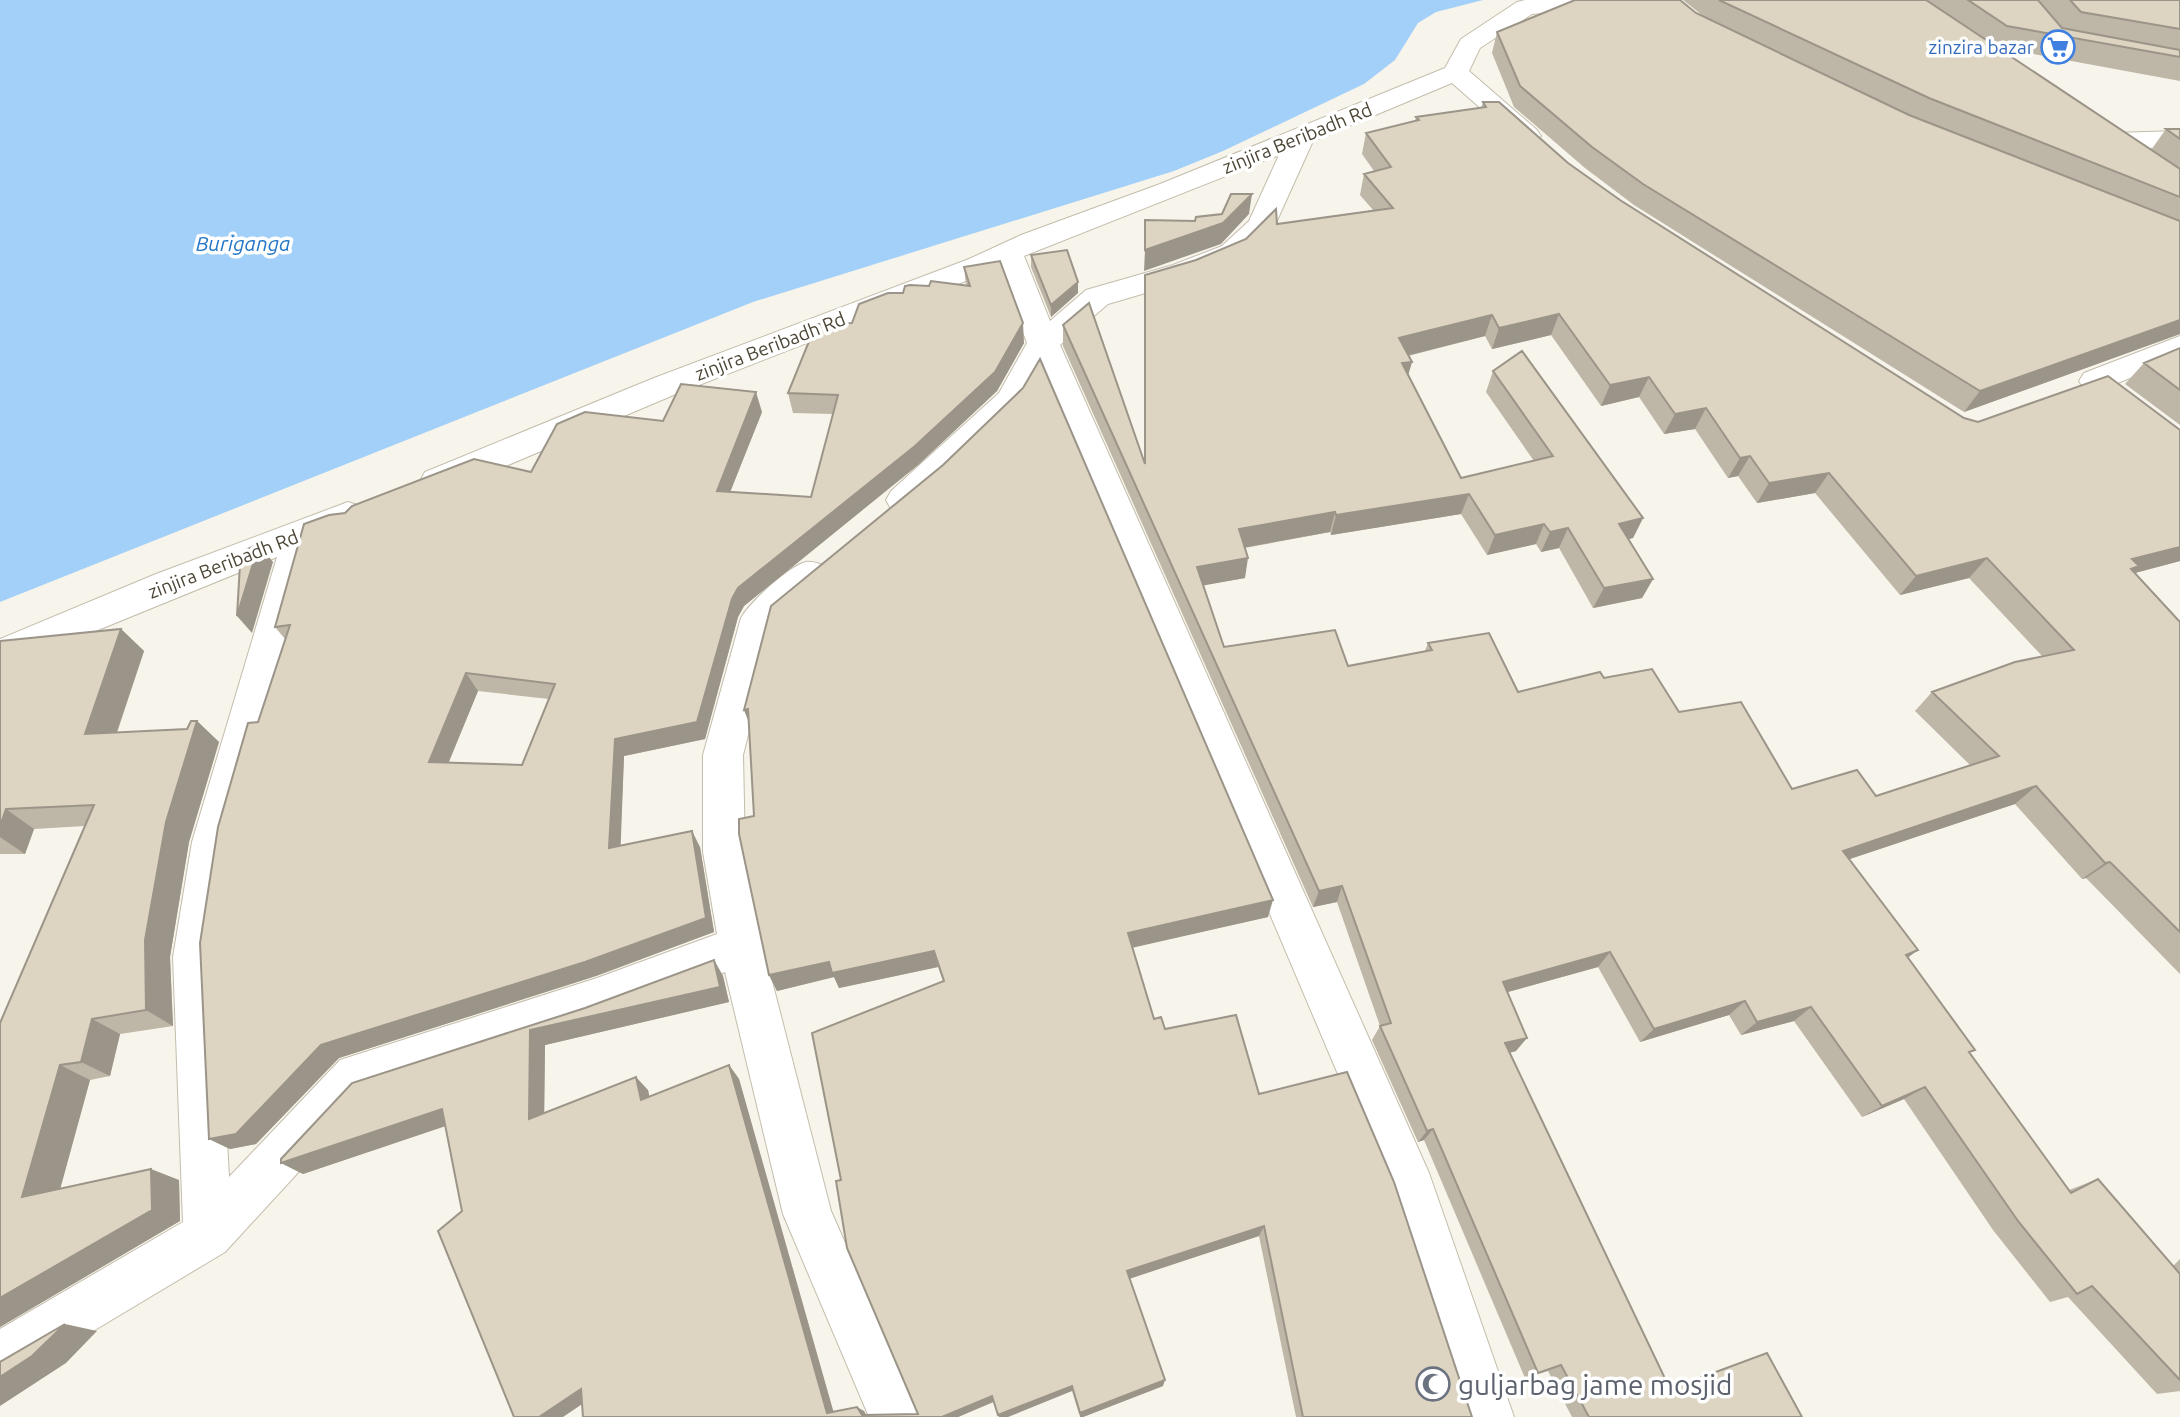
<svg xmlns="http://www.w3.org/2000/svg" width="2180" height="1417" viewBox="0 0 2180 1417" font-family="Ubuntu,sans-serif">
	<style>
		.water { fill: #a3d0f8 }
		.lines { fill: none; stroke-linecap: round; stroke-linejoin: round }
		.minor-casing { stroke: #c4bdac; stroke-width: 2 }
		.minor { fill: #fff; fill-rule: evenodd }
		.wall { fill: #beb6a7; fill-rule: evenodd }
		.shaded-wall { fill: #9b9488 }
		.building { fill: #ddd4c2; stroke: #9b9488; stroke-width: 2; fill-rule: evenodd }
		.labels { text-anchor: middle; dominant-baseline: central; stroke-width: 7; stroke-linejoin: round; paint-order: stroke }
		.far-shop-label { font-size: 19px; fill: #366cbe; stroke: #fff; text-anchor: end }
		.far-street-label { font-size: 19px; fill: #4d4637; stroke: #fff }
		.far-water-label { font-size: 21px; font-style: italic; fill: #2377c6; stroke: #fff }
		.near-worship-label { font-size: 28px; fill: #5b616d; stroke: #fff; text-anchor: start }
	</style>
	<rect width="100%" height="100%" fill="#f7f4eb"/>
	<path class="water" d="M0,0H1483L1436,12L1418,23L1395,60L1364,84L1223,151L1174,171L753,302L0,602Z"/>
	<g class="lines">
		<defs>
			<path id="minor" d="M1525,0H1613L1609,5L1601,7L1532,14L1480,48L1469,71L1537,130L1541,136L1537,142L1528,144L1519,142L1452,83L1313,141L1275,225L1242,258L1193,279L1108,304L1060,345L1429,1173L1514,1417H1462L1388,1192L1041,375L1022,408L944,485L915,509L903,513L891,509L886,500L891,491L999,393L1027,343L999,268L676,394L449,490L437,493L425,490L420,481L425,472L654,378L969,259L1021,235L1160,184L1445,68L1461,39L1517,2ZM1279,155L1249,221L1222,246L1173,265L1086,290L1050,321L1024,256Z
				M2180,131V147L2112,149L2102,147L2099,141L2102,135L2112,133Z
				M2180,336V358L2095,392L2084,389L2079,381L2084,373Z
				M348,502L360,506L365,515L360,524L316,541L234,842L217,957L229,1177L340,1060L597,978L717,934L703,852V755L741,618C749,603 789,566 806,562C812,561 817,563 823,565L828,575L823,585L776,625L743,755L745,852L763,946L831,1211L922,1417H869L783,1214L725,972L597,1020L370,1094L225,1252L18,1376L0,1384V1329L183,1222L173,957L192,842L277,557L0,670V639L156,574Z"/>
		</defs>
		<use href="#minor" class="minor-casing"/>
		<use href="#minor" class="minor"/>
	</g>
	<path class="wall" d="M1683,0H2038L2062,28H2063L2039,0H2180V81L1996,47L2151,150L2166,129H2180V334L1964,412L1634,205L1585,168L1514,107L1492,53L1497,32L1696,13L1707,19Z
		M1483,102L1620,200L1964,418L1978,422L2180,561L2135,573L2180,622V974L2086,878L2082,879L2015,804L1849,859L1908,958L1970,1053L2069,1190L2098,1179L2173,1266L2180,1259V1391L2157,1394L2068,1297L2050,1302L1993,1230L1904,1099L1862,1117L1794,1021L1741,1035L1729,1015L1640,1042L1598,967L1508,992L1516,1051L1510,1053L1669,1388L1767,1353L1802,1417H1572L1548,1371L1525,1378L1424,1140L1418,1142L1372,1040L1380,1026L1337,902L1313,907L1063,346V325L1144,461L1145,275L1196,260L1246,239L1277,224L1373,210L1360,195L1364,174L1374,171L1362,154L1366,133L1415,121L1416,117L1481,108ZM1551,335L1601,406L1639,397L1664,434L1695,429L1728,478L1738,476L1757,503L1815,493L1900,595L1969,578L2042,656L1932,692L1915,711L1970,765L1876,796L1792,789L1679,712L1604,678L1518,692L1428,643L1425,651L1348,666L1224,647L1203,585L1245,578V548L1330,532L1331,535L1461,514L1487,555L1536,544L1541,552L1559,548L1593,608L1642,598L1653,579L1628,539L1633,538L1643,518L1493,371L1486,392L1534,461L1461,478L1408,375L1412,362L1408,356L1485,336L1492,349Z
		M1031,255L1078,293L1051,317L1031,267Z
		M964,267L1024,343L997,391L918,465L744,606L738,617L705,739L624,756L620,846L700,847L714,932L596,976L339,1058L256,1144L230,1149L209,1139L285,639L275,627L345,513L531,472L663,421L762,412L730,492L811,497L833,414L793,413L788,393L852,323L903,293L929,286L966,285ZM478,691L549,699L522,765L449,762Z
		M2180,348V425L2125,384L2144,363Z
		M121,629L144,651L117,733L187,729L197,721L219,742L189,842L170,957L173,1026L120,1034L110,1076L90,1080L60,1188L179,1180L180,1221L0,1327L85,826L34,829L25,854H0V641Z
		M744,710L1268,917L1132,947L1154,1019L1165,1029L1259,1094L1472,1417H1296L1259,1236L1129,1278L1163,1386L1083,1417H1080L1072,1391L994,1402L958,1417H583L582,1404L462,1211L446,1126L303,1174L281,1163L585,1008L714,960L723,976L729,1002L545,1045L544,1113L648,1090L649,1097L729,1065L739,1079L833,1412L864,1411L866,1415L918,1414L841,1180L943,981L938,967L839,988L834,977L777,991L769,975L754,816L749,722Z"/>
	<path class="shaded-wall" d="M1252,194L1249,214L1221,244L1144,271L1145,250L1223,223Z
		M1078,282V293L1051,317V305Z
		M1559,314L1551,335L1492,349L1499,328Z
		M1492,315L1485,336L1394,359L1399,338Z
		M2180,320V334L1964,412L1980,391Z
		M1023,323L1024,343L997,391L918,465L744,606L738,617L705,739L624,756L620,863L609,848L615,739L738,588Z
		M1412,362L1406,382L1402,363Z
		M1649,377L1639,397L1601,406L1610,385Z
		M756,392L762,412L723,510L717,491Z
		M1706,408L1695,429L1664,434L1675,414Z
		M1750,456L1738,476L1728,478L1740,458Z
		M1829,473L1815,493L1757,503L1769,483Z
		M1469,494L1461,514L1331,535L1336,515Z
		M1335,512L1330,532L1236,549L1239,529Z
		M1643,518L1633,538L1609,544L1619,524Z
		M1544,524L1536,544L1487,555L1495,535Z
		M1568,528L1559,548L1541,552L1550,532Z
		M259,544L273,562L252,633L237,616Z
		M2180,547V561L2131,574L2119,586L2132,559Z
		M1248,558L1245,578L1195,587L1197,567Z
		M1987,558L1969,578L1900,595L1916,576Z
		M1653,579L1642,598L1593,608L1604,588Z
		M121,629L144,651L109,755L85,734Z
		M466,673L478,691L442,778L429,762Z
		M748,709L752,730L744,710Z
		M197,721L219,742L189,842L170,957L173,1026L146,1010L145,940L166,822Z
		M2036,786L2015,804L1826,867L1843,851Z
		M6,809L34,829L25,854L0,837V826Z
		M692,831L700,847L714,932L596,976L339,1058L256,1144L230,1149L209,1139L321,1045Z
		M2110,862L2086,878L2082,879L2105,863Z
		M1342,886L1337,902L1313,907L1319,891Z
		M1273,900L1268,917L1127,949L1128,933Z
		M1918,950L1898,965L1906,955Z
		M934,951L938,967L839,988L834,977L777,991L769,975L829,962Z
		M1610,952L1598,967L1493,996L1503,982Z
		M714,960L723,976L729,1002L545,1045L544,1131L529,1119L530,1030Z
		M1745,1001L1729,1015L1640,1042L1654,1029Z
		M1811,1007L1794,1021L1741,1035L1757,1022Z
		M92,1019L120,1034L110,1076L81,1062Z
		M1527,1038L1516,1051L1495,1056L1505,1043Z
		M60,1065L90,1080L55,1208L22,1197Z
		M729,1065L739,1079L835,1417L827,1413Z
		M636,1077L648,1090L653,1113L641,1100Z
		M1925,1087L1904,1099L1862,1117L1882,1106Z
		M442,1109L460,1121L303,1174L281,1163Z
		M1433,1129L1424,1140L1418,1142L1427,1131Z
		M151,1169L179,1180L180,1221L0,1327V1298Z
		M1264,1226L1259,1236L1126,1280L1127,1271Z
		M65,1324L97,1331L66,1363L0,1406V1377Z
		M1165,1380L1163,1386L1083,1417H1080V1413Z
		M1072,1386V1391L1008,1417H999L998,1415Z
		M581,1389L597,1394L563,1417H539Z
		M992,1396L995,1401L958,1417H942Z
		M857,1407L864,1411L867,1417L862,1415Z"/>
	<path class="building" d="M1575,0H1680L1696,13L1909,115L2180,221V320L1980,391L1643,184L1592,147L1520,86L1497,32Z
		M1719,0H1926L2180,169V197L1929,98Z
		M1968,0H2038L2062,28L2180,50V57L2007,26Z
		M2070,0H2180V29L2081,12Z
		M1483,102H1499L1568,163L1620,200L1964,418L1978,422L2108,376L2180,430V547L2132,559L2139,566L2131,569L2180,622V932L2110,862L2105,863L2036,786L1843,851L1918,950L1906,955L1975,1050L1969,1052L2071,1193L2098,1179L2180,1274V1380L2092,1286L2077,1294L2018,1221L1925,1087L1882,1106L1811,1007L1757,1022L1745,1001L1654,1029L1610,952L1503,982L1527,1038L1505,1043L1670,1389L1767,1353L1802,1417H1589L1561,1365L1538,1373L1433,1129L1427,1131L1380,1026L1391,1023L1342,886L1319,891L1063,325L1089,303L1145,464V275L1196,260L1246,239L1276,209L1277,224L1393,208L1364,174L1391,167L1366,133L1419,120L1416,117L1486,107ZM1559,314L1610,385L1649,377L1675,414L1706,408L1740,458L1750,456L1769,483L1829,473L1916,576L1987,558L2074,650L2015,662L1932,692L1999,756L1876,796L1857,770L1792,789L1741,702L1679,712L1652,669L1604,678L1600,672L1518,692L1489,633L1428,643L1432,650L1348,666L1335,630L1224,647L1197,567L1248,558L1239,529L1335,512L1336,515L1469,494L1495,535L1544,524L1550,532L1568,528L1604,588L1653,579L1619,524L1643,518L1522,351L1493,371L1553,456L1461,478L1402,363L1412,362L1399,338L1492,315L1499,328Z
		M2166,129H2180V139Z
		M1231,194H1252L1223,223L1145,250V220L1195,221L1196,217L1222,214Z
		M1067,250L1078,282L1051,305L1031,255Z
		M1000,261L1023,323L995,372L915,446L738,588L732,599L697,722L615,739L609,848L692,831L706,918L585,962L321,1045L236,1134L209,1139L200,943L218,827L248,723L258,722L290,625L275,627L304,524L329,515L345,513L352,506L474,459L531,472L557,424L585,412L663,421L681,384L756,392L717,491L811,497L838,395L788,393L816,324L852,323L859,304L888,293H903L905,286L910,285L929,286L931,281L970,286L964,267ZM466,673L555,684L522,765L429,762Z
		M2180,348V390L2144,363Z
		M1040,359L1273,900L1128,933L1154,1019L1161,1017L1165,1029L1236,1015L1259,1094L1347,1072L1394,1182L1472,1417H1303L1264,1226L1127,1271L1165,1380L1080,1413L1072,1386L998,1415L992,1396L942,1417H583L581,1389L539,1417H514L438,1231L462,1211L442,1109L281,1163V1159L352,1083L585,1008L714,960L720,987L530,1030L529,1119L636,1077L641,1100L729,1065L827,1413L857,1407L862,1415L918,1414L847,1248L836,1181L841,1180L812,1033L944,981L934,951L832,973L829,962L769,975L739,834V819L754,816L748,709L744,710L771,606L943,465L1023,388Z
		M259,544L237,616L240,564L243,551Z
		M121,629L85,734L187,729L191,721H197L166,822L145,940L146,1010L92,1019L81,1062L60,1065L22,1197L151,1169L152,1210L0,1298V1023L94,805L6,809L0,826V641Z
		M65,1324L32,1356L0,1377V1362Z"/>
	<defs>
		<symbol id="supermarket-ring" viewBox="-11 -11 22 22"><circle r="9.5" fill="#fff" stroke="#3f7fe0" stroke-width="1.5"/><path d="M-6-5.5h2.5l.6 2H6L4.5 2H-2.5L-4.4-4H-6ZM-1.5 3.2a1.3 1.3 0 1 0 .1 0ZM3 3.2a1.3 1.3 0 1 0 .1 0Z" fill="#3f7fe0"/></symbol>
		<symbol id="mosque-ring" viewBox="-11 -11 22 22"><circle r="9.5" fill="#fff" stroke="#6b7280" stroke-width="1.5"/><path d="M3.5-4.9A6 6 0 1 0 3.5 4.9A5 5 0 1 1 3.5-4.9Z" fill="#6b7280"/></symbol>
	</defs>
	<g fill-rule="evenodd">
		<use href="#supermarket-ring" x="2039" y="28" width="38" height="38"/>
		<use href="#mosque-ring" x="1414" y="1365" width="38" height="38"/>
	</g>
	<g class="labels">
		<g class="far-shop-label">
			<text x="2034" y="47">zinzira bazar</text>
		</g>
		<g class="far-street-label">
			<text transform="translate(1297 138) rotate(-22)">zinjira Beribadh Rd</text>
			<text transform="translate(770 346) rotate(-21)">zinjira Beribadh Rd</text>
			<text transform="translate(223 564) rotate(-21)">zinjira Beribadh Rd</text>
		</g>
		<g class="far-water-label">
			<text x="243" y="243">Buriganga</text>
		</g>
		<g class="near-worship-label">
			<text x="1458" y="1384">guljarbag jame mosjid</text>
		</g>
	</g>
</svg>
